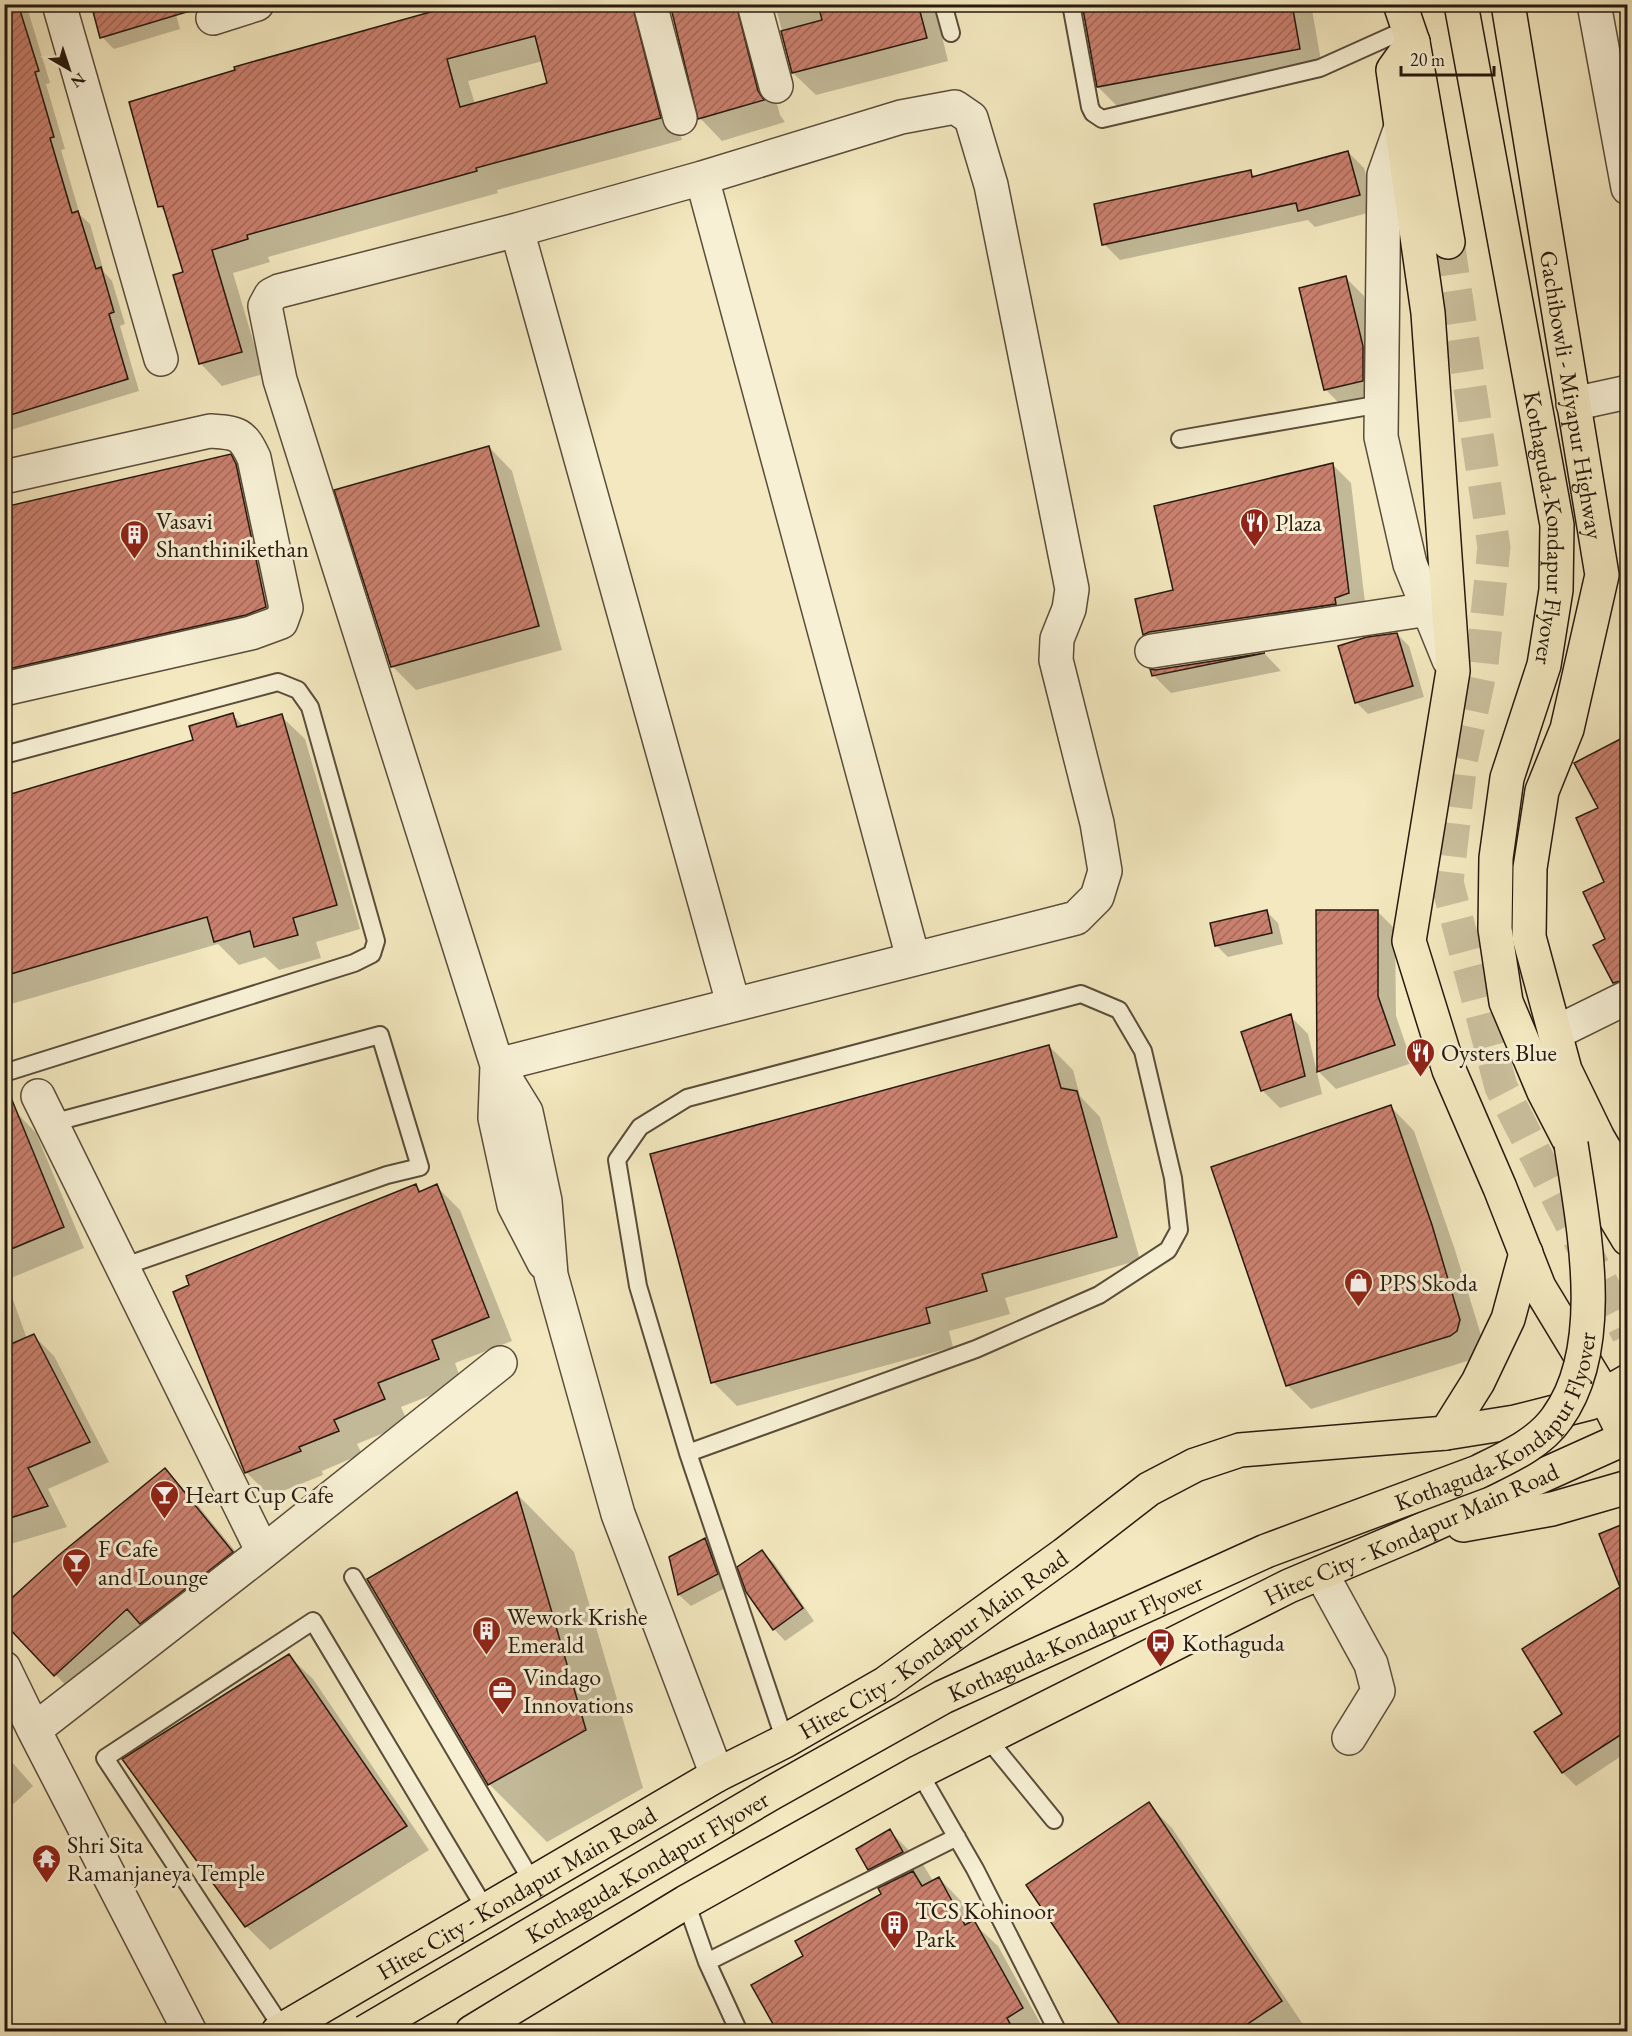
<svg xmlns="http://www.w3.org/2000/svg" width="1632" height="2036" viewBox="0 0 1632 2036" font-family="'EB Garamond',serif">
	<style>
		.shadow { fill: #0003; fill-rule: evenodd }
		.building { fill: url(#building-hatch); stroke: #27190e; stroke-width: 1.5; fill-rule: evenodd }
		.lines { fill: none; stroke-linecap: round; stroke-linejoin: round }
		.primary-tunnel { stroke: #cabf9c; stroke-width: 33; stroke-dasharray: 33 16; stroke-linecap: butt }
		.lane-casing { stroke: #5a4d3a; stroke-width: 20 }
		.street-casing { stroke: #5a4d3a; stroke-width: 36 }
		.primary-casing { stroke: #27190e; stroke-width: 36 }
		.lane { stroke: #f7f0d5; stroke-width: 16 }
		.street { stroke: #f7f0d5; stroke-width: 33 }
		.primary { stroke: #f3e8bf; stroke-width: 33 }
		.primary-bridge-casing { stroke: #27190e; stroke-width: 36; stroke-linecap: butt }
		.primary-bridge { stroke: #f3e8bf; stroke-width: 33 }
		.labels { text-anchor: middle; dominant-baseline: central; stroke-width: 6; stroke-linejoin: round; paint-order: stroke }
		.street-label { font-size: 24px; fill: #27190e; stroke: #f7f0d5 }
		.poi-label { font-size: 24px; fill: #27190e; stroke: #f7f0d5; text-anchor: start }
	</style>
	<defs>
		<pattern id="building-hatch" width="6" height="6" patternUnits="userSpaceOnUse" patternTransform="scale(1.5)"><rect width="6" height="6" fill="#ca806e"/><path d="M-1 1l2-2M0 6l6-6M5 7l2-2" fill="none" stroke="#a46859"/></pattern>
	</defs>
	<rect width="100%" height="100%" fill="#f3e8bf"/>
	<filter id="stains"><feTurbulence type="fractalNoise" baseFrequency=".00333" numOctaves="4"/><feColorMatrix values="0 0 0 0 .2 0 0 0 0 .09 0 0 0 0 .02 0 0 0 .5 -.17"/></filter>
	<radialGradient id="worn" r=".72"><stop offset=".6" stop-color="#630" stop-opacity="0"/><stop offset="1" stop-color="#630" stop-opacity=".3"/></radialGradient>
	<path class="shadow" d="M4,4H26L50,83L46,84L65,149L61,150L80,215L90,224L104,272L112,281L125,324L120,326L139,391L4,432Z
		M173,4L180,29L114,49L102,37Z
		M449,4H934L948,61L816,95L793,73L776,8H771L758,32L780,115L785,122L722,141L700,118L672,8H667L654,32L682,140L497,190L498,193L268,257L270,262L233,273L263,374L222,386L200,363L185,273L167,214L159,206L450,8ZM543,61L549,84L475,104L468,81Z
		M1083,4H1311L1323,72L1122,111L1098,87Z
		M1348,152L1364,168L1375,211L1315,227L1308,220L1120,260L1104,244L1250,172L1256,177Z
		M1346,278L1364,296L1381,365L1380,398L1344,408L1326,390Z
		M489,447L512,471L562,650L416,690L392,666Z
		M230,456L254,480L290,631L4,704V508Z
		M1333,465L1351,483L1366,611L1162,652L1144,634L1136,600L1175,591Z
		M1397,634L1409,646L1424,697L1368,714L1356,702Z
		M1265,654L1281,671L1171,693L1153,675L1152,670Z
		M232,714L244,727L281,716L305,739L360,929L316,942L321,958L279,970L265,957L239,965L218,944L4,1006V797L195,741Z
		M1628,743V996L1614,983L1607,940L1606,882L1600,808Z
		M1377,911L1395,929L1396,1016L1412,1063L1336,1089L1318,1071Z
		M1267,912L1278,923L1283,944L1228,957L1216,945Z
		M1290,1016L1308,1034L1322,1094L1280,1108L1262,1090Z
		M1049,1046L1073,1070L1080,1096L1100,1117L1140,1260L1005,1298L1010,1314L949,1331L953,1347L737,1406L713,1382Z
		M1391,1107L1414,1131L1455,1250L1484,1345L1474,1359L1311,1409L1287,1385Z
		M16,1112L36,1133L84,1248L6,1280L27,1339L34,1336L54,1356L109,1462L48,1489L67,1527L4,1546V1117Z
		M416,1186L422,1192L436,1186L460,1210L512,1341L455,1363L462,1383L401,1407L408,1423L357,1444L362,1454L322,1471L323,1475L270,1496L246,1472Z
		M165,1470L187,1492L254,1574L77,1697L4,1621Z
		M517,1494L574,1552L643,1788L547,1842L489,1784L369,1580Z
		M1628,1524V1755L1626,1753L1576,1786L1563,1773L1564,1714L1621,1588Z
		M704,1540L716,1552L729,1586L691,1606L679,1595L670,1558Z
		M762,1552L774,1563L814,1621L785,1641L774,1629Z
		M289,1656L313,1679L429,1850L270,1950L246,1926L124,1760Z
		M4,1753L33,1786L9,1808L4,1804Z
		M1148,1804L1172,1828L1304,2026L1296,2032H1126L1028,1885Z
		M890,1831L924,1866L933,1881L939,1878L962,1902L973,1923L998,1946L1045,2032H778L753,1985L805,1956L883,1895L886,1886L869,1869Z"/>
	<path class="building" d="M4,4H18L39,71L35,72L54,137L50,138L72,213L78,211L96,269L101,267L114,312L109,314L128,379L4,417Z
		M91,4H189L190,11L100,38Z
		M459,4H632L661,118L476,168L477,171L247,235L248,239L212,250L242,352L199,364L173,275L183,272L163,206L158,207L129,102L235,70L234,67ZM535,36L547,83L460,107L447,59Z
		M670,4H736L758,91L764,100L698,119Z
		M818,4H918L927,38L792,73L781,31L822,20Z
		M1082,4H1292L1300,49L1097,87Z
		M1348,151L1360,195L1298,211L1296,203L1102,245L1094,204L1251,170L1252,177Z
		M1346,276L1363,346V381L1324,390L1299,288Z
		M489,446L539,626L391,667L334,490Z
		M231,454L236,464L266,607L246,615L4,670V507Z
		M1333,463L1349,593L1335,598L1336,604L1149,632L1143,635L1135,599L1173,590L1154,506Z
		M1397,633L1413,686L1355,703L1338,646L1367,637Z
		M1265,653L1152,676L1150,669L1155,670Z
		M233,713L237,727L282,714L337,905L293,918L298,935L254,947L250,931L214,942L207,917L4,976V796L193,740L189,726Z
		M1628,735V979L1613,983L1593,945L1605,939L1583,892L1604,882L1576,818L1598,808L1574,763Z
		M1267,910L1272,933L1215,946L1210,923Z
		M1316,910H1378V996L1395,1045L1317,1072Z
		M1291,1014L1305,1076L1261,1091L1241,1032Z
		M1049,1045L1061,1088L1077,1091L1117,1237L982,1274L987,1291L926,1308L930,1323L711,1383L650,1154Z
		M5,1083L64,1227L4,1252V1084Z
		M1391,1105L1432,1225L1460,1320L1457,1331L1450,1336L1286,1386L1211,1167Z
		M416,1184L419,1192L437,1184L489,1317L432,1340L439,1359L378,1383L385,1399L334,1420L339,1431L299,1447L301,1451L245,1473L173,1292L189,1285L186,1276Z
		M34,1334L90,1442L28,1468L48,1506L4,1520V1347Z
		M165,1468L233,1552L140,1624L127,1609L54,1676L4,1623V1605L59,1555Z
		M517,1492L586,1730L488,1785L367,1579Z
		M1628,1522V1730L1562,1773L1534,1732L1562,1714L1522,1649L1620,1587L1599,1534Z
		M705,1538L718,1574L678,1595L669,1557Z
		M762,1550L803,1608L773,1630L746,1592L737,1567Z
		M289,1654L407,1826L245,1927L122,1759Z
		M1149,1802L1282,2001L1237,2031H1124L1026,1885Z
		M890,1829L903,1852L868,1870L856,1849Z
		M913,1871L922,1886L939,1877L965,1925L974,1920L1023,2008L1007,2018L1014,2031H777L751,1985L803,1956L795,1941L881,1894L878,1888Z"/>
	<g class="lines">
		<path class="primary-tunnel" d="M1448,242L1494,547L1482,664L1461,762L1447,882L1501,1087L1628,1334"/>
		<defs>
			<path id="lane" d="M943,4L951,33
				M1071,4L1090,107L1093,113L1102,119L1320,68L1409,28
				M1180,439L1381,404
				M4,755L278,682L298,690L310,707L376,941L372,954L354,963L4,1073
				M52,1123L380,1035L420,1167L387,1175L122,1267
				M688,1453L976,1349L1099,1295L1168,1250L1179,1230L1173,1178L1143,1051L1119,1010L1081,994L687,1098L640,1127L617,1160L638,1286L688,1453L785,1741
				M353,1577L533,1883
				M987,1738L1054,1820
				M919,1772L975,1869L1058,2032
				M686,1902L707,1962
				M283,2029L105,1758L313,1621L486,1910
				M739,2032L707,1962L957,1837"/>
			<path id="street" d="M59,4L161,359
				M650,4L680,118
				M754,4L776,86
				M1594,4L1628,188
				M213,18L257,4
				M1401,127L1384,175L1381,437L1410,564L1449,660
				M702,178L913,958
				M517,230L733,1003
				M1573,404L1628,392
				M4,477L210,431C237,433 242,432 254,458L286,608L281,622L251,633L4,689
				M1152,651L1429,609
				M1555,1033L1628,997
				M497,1065L1076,918L1097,897L1105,871L1097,823L1056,660L1057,639L1069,609L1072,589L991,185L971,118L955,107L901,117L702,178L517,230L279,291L271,295L265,306L280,380L497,1065L526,1112L545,1201L551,1275L618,1514L717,1775
				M497,1065L495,1118L514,1205L544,1263
				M38,1096L263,1552
				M1321,1573L1371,1664L1378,1691L1349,1738
				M4,1668L34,1730L190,2032
				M34,1730L263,1552L500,1363"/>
			<g id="primary">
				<path d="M1400,4L1413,42L1448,242"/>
				<path id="s1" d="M1461,4L1557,525L1556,590L1544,665L1507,778L1496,858L1495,929L1506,1002L1544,1092L1571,1144L1628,1239"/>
				<path id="s2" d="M1508,4L1602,575L1567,729L1542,791L1530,868L1529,937L1565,1070L1598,1138L1628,1189"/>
				<path d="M1413,42L1393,70L1428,313L1453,671L1409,941L1449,1070L1500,1188L1539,1287L1605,1396L1626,1438"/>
				<path d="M1446,1433L1478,1382L1508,1319L1526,1253"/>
				<path d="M1463,1525L1552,1509L1628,1487"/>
				<path id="s3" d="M278,2032L717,1775L785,1741L886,1683L1065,1554L1149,1489L1195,1465L1240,1450L1446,1433L1515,1422L1590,1403L1628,1381"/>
				<path id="s4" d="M472,2032L686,1902L919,1772L1289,1586L1410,1535L1628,1437"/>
			</g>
		</defs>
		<use href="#lane" class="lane-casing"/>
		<use href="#street" class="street-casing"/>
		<use href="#primary" class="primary-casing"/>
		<use href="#lane" class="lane"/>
		<use href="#street" class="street"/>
		<use href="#primary" class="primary"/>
		<defs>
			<g id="primary-bridge">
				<path id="s5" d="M365,2032L770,1794L943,1697L1266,1551L1478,1472C1506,1458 1539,1444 1557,1418C1609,1347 1583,1225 1571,1144"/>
			</g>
		</defs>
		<use href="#primary-bridge" class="primary-bridge-casing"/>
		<use href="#primary-bridge" class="primary-bridge"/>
	</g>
	<defs>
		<symbol id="restaurant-pin" viewBox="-11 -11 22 30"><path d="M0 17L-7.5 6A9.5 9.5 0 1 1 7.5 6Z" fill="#8f2418" stroke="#f7f0d5"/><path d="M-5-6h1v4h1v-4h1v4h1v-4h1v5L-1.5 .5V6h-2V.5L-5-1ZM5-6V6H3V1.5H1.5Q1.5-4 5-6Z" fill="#fff"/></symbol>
		<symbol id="building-pin" viewBox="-11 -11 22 30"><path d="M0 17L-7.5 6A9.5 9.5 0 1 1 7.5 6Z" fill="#8f2418" stroke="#f7f0d5"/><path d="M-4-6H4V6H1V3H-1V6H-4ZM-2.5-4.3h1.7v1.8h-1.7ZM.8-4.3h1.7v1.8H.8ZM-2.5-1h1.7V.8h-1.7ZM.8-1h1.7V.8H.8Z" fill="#fff"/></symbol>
		<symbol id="shop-pin" viewBox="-11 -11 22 30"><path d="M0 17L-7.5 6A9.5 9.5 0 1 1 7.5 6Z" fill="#8f2418" stroke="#f7f0d5"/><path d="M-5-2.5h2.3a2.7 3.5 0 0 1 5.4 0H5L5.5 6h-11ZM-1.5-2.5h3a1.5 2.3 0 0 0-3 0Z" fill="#fff"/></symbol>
		<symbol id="bar-pin" viewBox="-11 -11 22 30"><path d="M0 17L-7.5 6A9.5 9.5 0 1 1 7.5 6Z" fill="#8f2418" stroke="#f7f0d5"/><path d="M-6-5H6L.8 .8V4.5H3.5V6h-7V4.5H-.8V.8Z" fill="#fff"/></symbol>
		<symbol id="bus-pin" viewBox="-11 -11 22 30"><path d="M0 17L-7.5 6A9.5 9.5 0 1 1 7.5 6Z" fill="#8f2418" stroke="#f7f0d5"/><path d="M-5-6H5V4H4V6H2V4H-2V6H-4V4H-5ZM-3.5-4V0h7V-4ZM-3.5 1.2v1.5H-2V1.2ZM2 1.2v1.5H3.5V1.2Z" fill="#fff"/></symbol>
		<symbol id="office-pin" viewBox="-11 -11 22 30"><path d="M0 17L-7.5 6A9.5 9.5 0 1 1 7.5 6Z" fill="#8f2418" stroke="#f7f0d5"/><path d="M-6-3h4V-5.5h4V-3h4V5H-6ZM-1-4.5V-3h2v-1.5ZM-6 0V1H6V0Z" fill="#fff"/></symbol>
		<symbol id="temple-pin" viewBox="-11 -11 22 30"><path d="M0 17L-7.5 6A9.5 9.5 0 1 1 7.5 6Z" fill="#8f2418" stroke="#f7f0d5"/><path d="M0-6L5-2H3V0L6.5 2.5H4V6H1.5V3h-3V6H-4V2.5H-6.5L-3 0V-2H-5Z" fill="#fff"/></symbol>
	</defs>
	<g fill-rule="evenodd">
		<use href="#restaurant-pin" x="1238" y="506" width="33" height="45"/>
		<use href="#building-pin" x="118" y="518" width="33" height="45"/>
		<use href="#restaurant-pin" x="1404" y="1036" width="33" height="45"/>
		<use href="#shop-pin" x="1342" y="1266" width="33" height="45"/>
		<use href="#bar-pin" x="148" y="1478" width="33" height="45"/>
		<use href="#bar-pin" x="60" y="1546" width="33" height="45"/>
		<use href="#building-pin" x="470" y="1614" width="33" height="45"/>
		<use href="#bus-pin" x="1144" y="1626" width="33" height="45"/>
		<use href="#office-pin" x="486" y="1674" width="33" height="45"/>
		<use href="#temple-pin" x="30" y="1842" width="33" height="45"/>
		<use href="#building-pin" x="878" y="1908" width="33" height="45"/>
	</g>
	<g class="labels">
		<g class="street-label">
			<text stroke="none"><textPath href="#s2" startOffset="396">Gachibowli - Miyapur Highway</textPath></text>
			<text stroke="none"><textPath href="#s1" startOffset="532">Kothaguda-Kondapur Flyover</textPath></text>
			<text stroke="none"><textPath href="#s5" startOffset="1299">Kothaguda-Kondapur Flyover</textPath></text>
			<text stroke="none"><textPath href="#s4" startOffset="1064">Hitec City - Kondapur Main Road</textPath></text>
			<text stroke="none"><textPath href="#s5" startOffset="813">Kothaguda-Kondapur Flyover</textPath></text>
			<text stroke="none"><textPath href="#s3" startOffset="762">Hitec City - Kondapur Main Road</textPath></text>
			<text stroke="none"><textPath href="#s5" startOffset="327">Kothaguda-Kondapur Flyover</textPath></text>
			<text stroke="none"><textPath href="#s3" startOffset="276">Hitec City - Kondapur Main Road</textPath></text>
		</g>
		<g class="poi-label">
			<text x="156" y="520">Vasavi<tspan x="156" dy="28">Shanthinikethan</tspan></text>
			<text x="1275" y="522">Plaza</text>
			<text x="1441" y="1052">Oysters Blue</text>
			<text x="1379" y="1282">PPS Skoda</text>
			<text x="185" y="1494">Heart Cup Cafe</text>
			<text x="98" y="1548">F Cafe<tspan x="98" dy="28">and Lounge</tspan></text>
			<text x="507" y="1616">Wework Krishe<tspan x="507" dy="28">Emerald</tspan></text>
			<text x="1182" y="1642">Kothaguda</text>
			<text x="523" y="1676">Vindago<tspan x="523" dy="28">Innovations</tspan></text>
			<text x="67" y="1844">Shri Sita<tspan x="67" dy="28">Ramanjaneya Temple</tspan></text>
			<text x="915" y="1910">TCS Kohinoor<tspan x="915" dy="28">Park</tspan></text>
		</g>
	</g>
	<rect width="1632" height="2036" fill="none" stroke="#f3e8bf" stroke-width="24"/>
	<rect x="6" y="6" width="1620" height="2024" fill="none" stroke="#27190e" stroke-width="3"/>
	<rect x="12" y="12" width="1608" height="2012" fill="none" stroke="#27190e" stroke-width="1.5"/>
	<g transform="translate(69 69) rotate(141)" stroke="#f7f0d5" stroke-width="4.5" paint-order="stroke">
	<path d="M0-4.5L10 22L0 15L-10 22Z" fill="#27190e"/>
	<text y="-9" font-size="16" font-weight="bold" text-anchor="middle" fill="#27190e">N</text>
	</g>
	<path d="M1401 66v9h93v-9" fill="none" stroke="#27190e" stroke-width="3"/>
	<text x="1410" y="66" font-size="18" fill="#27190e" stroke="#f7f0d5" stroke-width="4.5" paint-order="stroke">20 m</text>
	<rect width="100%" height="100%" filter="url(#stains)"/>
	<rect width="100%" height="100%" fill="url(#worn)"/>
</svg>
